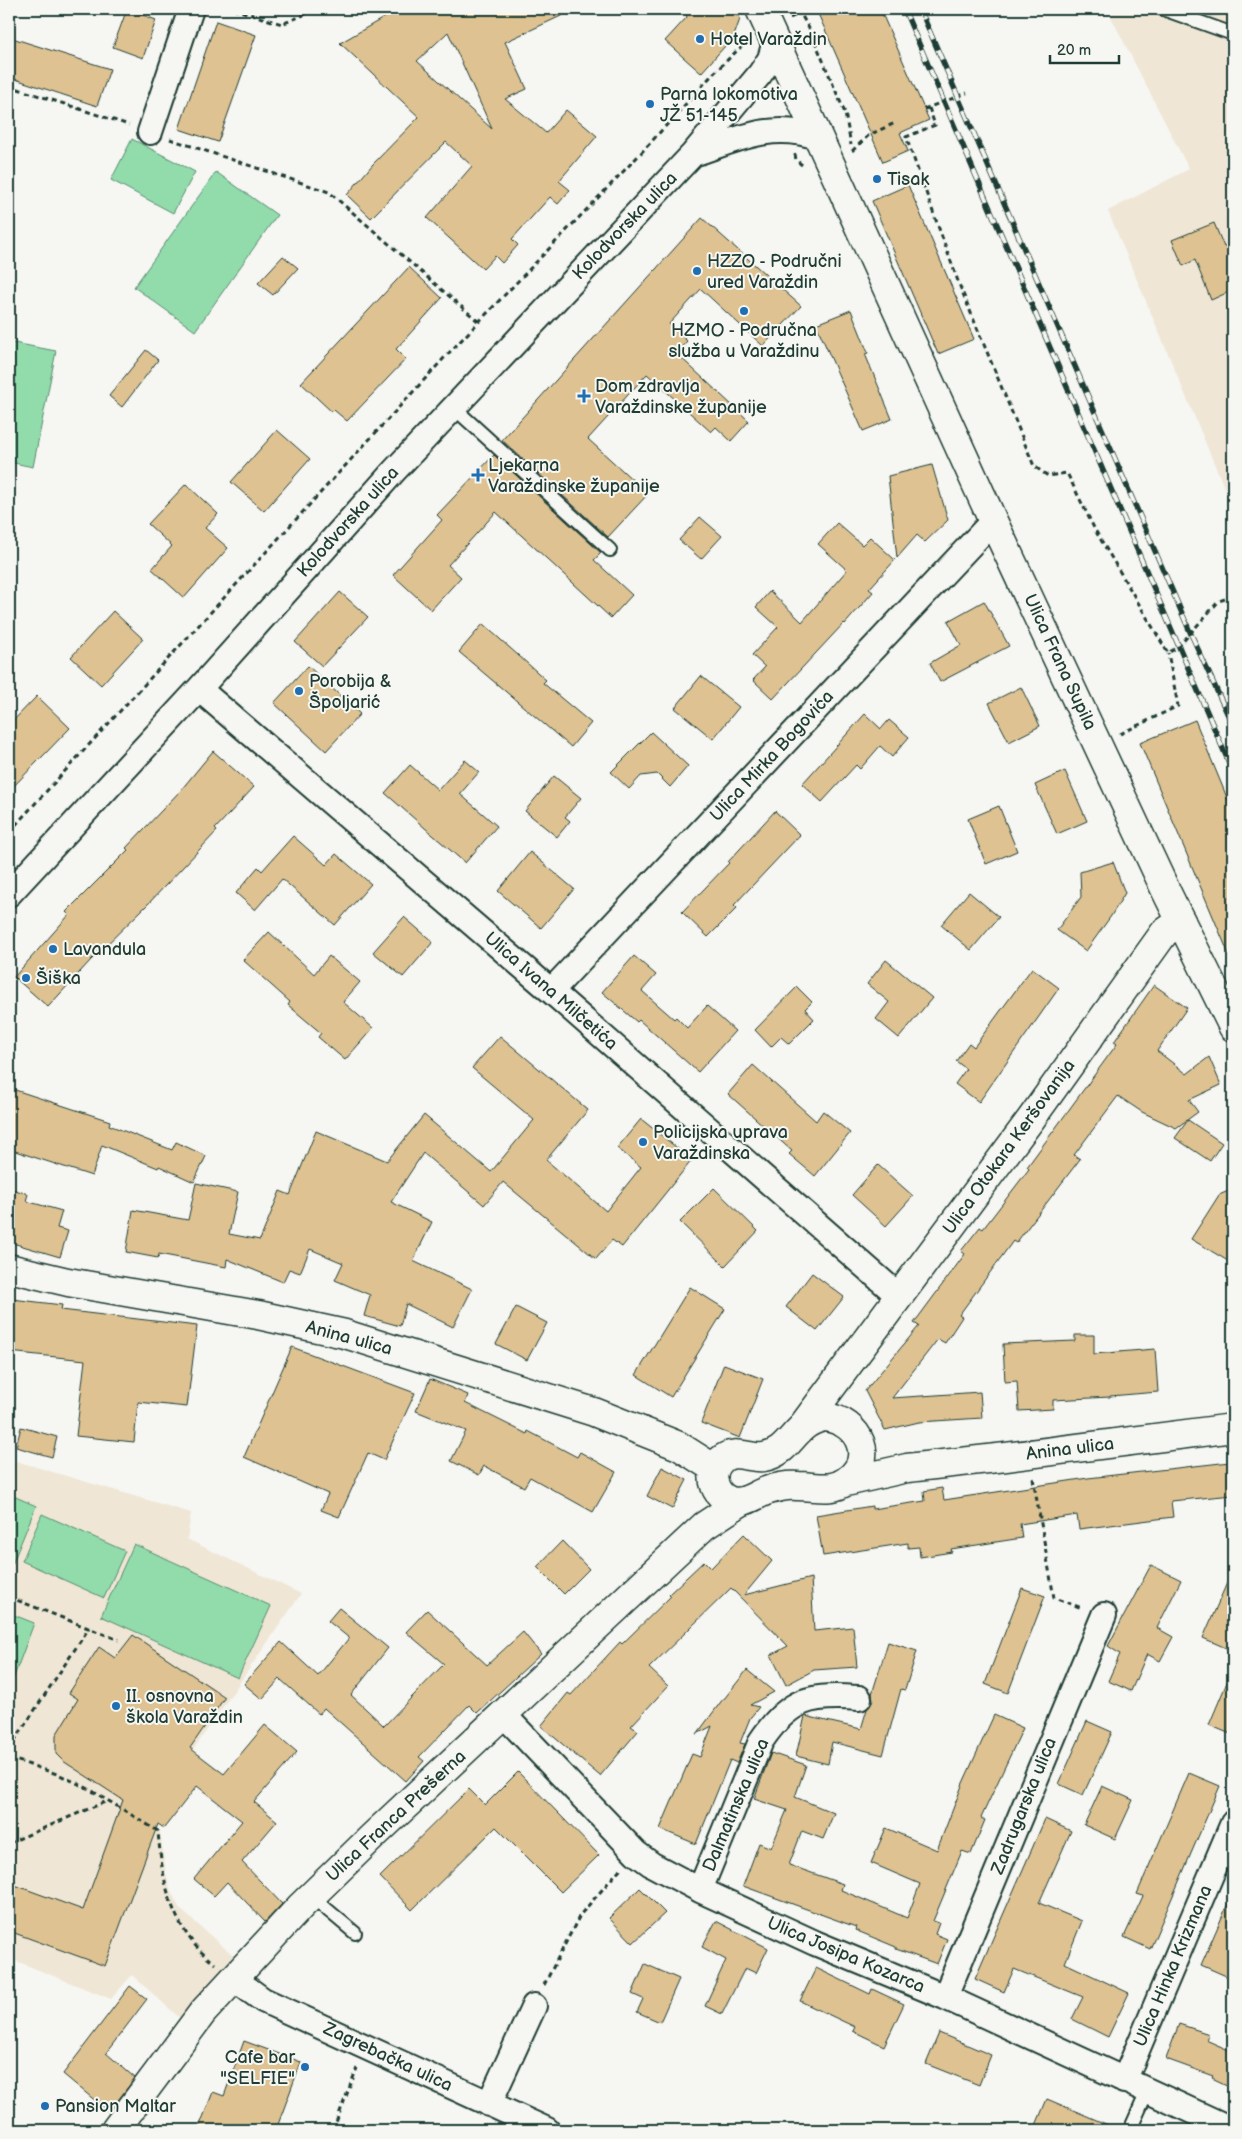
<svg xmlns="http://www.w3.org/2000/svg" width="1242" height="2139" viewBox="0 0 1242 2139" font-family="'Balsamiq Sans',sans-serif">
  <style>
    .built { fill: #efe6d5 }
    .green { fill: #92dbab; stroke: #588c70 }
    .building { fill: #dec292; stroke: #1f3d34; fill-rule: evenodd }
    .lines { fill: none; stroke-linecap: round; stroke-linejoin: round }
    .service-casing { stroke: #1f3d34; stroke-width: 16 }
    .minor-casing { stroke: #1f3d34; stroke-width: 28 }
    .tertiary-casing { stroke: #1f3d34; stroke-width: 31 }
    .secondary-casing { stroke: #1f3d34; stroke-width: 31 }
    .path { stroke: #1f3d34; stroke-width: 3; stroke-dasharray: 5 4; stroke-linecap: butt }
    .service { stroke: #f6f6f2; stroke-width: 12 }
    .minor { stroke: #f6f6f2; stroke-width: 24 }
    .tertiary { stroke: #f6f6f2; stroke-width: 28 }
    .secondary { stroke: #f6f6f2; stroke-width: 28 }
    .rail-casing { stroke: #1f3d34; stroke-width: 5.5 }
    .rail { stroke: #f6f6f2; stroke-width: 4; stroke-dasharray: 11; stroke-linecap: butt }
    .poi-dot { fill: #1f6fb2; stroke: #f6f6f2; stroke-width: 2 }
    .labels { text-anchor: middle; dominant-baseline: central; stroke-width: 4; stroke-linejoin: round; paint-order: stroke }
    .poi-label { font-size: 18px; fill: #1f3d34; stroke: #f6f6f2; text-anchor: start }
    .street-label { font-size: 18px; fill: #1f3d34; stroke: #f6f6f2 }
  </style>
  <rect width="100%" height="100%" fill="#f6f6f2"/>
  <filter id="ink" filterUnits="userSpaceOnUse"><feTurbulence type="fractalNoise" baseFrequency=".02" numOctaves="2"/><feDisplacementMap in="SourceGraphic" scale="10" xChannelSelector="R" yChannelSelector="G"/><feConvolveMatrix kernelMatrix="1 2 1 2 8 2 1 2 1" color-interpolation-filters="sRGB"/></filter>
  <g filter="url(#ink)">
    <path class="built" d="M 1107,9 L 1233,9 L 1233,508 L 1108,211 L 1189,169 Z
      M 9,1459 L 191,1513 L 187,1539 L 301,1594 L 146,1818 L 160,1832 L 166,1874 L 171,1892 L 180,1909 L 236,1958 L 181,2019 L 132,1975 L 111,1999 L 9,1958 Z"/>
    <path class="green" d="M 132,139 L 195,172 L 173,213 L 111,180 Z
      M 216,172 L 277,215 L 195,331 L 134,287 Z
      M 9,342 L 56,351 L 33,467 L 9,462 Z
      M 9,1494 L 36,1506 L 9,1572 Z
      M 42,1514 L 125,1551 L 104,1598 L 22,1561 Z
      M 134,1544 L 271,1606 L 238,1678 L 101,1616 Z
      M 9,1613 L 34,1623 L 9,1690 Z"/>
    <path class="building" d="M 127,9 L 156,20 L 143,58 L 113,47 Z
      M 399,9 L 576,9 L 505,42 L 527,89 L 505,99 L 546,133 L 566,110 L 597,136 L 559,181 L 570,190 L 558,204 L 550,197 L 512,239 L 518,245 L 502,263 L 495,256 L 483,269 L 427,218 L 472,166 L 446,142 L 371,218 L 347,195 L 373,164 L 419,117 L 340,43 ZM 448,32 L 492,129 L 417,61 Z
      M 684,9 L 736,9 L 740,19 L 734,36 L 701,73 L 665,41 L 687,17 Z
      M 816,9 L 880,9 L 929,120 L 900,133 L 908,151 L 883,162 Z
      M 216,21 L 256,35 L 218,142 L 179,129 Z
      M 9,37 L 110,69 L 97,106 L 9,77 Z
      M 908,185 L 974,339 L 938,354 L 872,201 Z
      M 702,218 L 801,306 L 763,346 L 701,289 L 669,324 L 687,341 L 676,353 L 749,421 L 731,441 L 716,427 L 711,432 L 647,374 L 588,439 L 648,494 L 608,537 L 502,440 Z
      M 1214,223 L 1224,247 L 1233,243 L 1233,290 L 1211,300 L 1195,260 L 1183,266 L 1172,240 Z
      M 283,256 L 298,268 L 273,295 L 258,283 Z
      M 409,267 L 442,298 L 396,349 L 406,359 L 347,421 L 334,410 L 332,412 L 301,383 Z
      M 851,310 L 868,353 L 865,354 L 892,419 L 863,431 L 816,324 Z
      M 146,350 L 158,360 L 122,407 L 109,396 Z
      M 277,430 L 310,459 L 264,511 L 231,482 Z
      M 494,455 L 601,553 L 594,560 L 632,595 L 611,618 L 496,512 L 448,565 L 461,577 L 431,610 L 393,575 L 442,520 L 437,515 Z
      M 932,465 L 948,520 L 925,542 L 917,535 L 897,558 L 888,476 Z
      M 186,484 L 218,514 L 205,528 L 228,548 L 184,598 L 152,569 L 172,546 L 148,524 Z
      M 700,517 L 722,536 L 701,559 L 679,540 Z
      M 837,523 L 862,545 L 870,537 L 895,560 L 869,589 L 873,592 L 845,624 L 844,623 L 773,699 L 753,680 L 765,667 L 752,655 L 778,627 L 756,607 L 770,591 L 802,622 L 847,570 L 818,544 Z
      M 340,592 L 368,617 L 322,666 L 295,642 Z
      M 984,601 L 1009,646 L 940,682 L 930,663 L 961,645 L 948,621 Z
      M 113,611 L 143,639 L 101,685 L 71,657 Z
      M 483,624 L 546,680 L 543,683 L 591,723 L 571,747 L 459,652 Z
      M 308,666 L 360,714 L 326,751 L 274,703 Z
      M 701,676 L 739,707 L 713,739 L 675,708 Z
      M 1021,687 L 1040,726 L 1009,742 L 989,703 Z
      M 37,696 L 70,728 L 9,791 L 9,725 Z
      M 865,714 L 881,729 L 889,720 L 909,737 L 892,757 L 880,746 L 860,769 L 856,765 L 822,802 L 802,784 Z
      M 1195,720 L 1233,812 L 1233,964 L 1140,743 Z
      M 651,732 L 688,766 L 670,787 L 657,774 L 641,776 L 629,789 L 611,772 Z
      M 213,751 L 254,787 L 215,829 L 217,831 L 148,904 L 90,961 L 48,1007 L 14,977 L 69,915 L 66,912 L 128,850 L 126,848 L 181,790 Z
      M 465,760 L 479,772 L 460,794 L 497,826 L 465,863 L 385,793 L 410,765 L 438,790 Z
      M 1065,771 L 1087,821 L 1057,834 L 1035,785 Z
      M 554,776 L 581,798 L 565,817 L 570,821 L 557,837 L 525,811 Z
      M 999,806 L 1017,851 L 986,864 L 968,819 Z
      M 775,811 L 800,835 L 734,905 L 737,908 L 708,937 L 682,912 L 729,863 L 728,862 Z
      M 293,836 L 326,865 L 336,854 L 371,884 L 335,925 L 282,879 L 255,910 L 236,893 L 258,867 L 262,871 Z
      M 530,852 L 574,889 L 541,928 L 498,891 Z
      M 1113,862 L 1125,893 L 1111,916 L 1086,951 L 1057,930 L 1081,897 L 1080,872 Z
      M 969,892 L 999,917 L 971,950 L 941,925 Z
      M 404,917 L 433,942 L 403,977 L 373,952 Z
      M 269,932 L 314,974 L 329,956 L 360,982 L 343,1002 L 373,1028 L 345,1060 L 318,1037 L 321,1033 L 288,1005 L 290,1002 L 243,960 Z
      M 634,956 L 656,975 L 642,991 L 674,1019 L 676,1017 L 687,1028 L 707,1006 L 735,1031 L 698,1072 L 639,1020 L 637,1022 L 602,992 Z
      M 886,960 L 932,998 L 899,1038 L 876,1019 L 889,1002 L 867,984 Z
      M 1032,968 L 1059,988 L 979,1102 L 955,1084 L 966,1069 L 956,1061 L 969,1043 L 974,1047 Z
      M 1154,985 L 1187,1008 L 1157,1051 L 1187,1074 L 1209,1057 L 1221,1085 L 1189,1100 L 1198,1112 L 1176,1128 L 1142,1112 L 1118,1096 L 1074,1155 L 1080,1159 L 1016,1243 L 1013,1241 L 959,1315 L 962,1317 L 945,1343 L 938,1339 L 892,1398 L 980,1392 L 982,1418 L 919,1422 L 885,1430 L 865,1391 L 919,1326 L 914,1323 L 965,1254 L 961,1251 L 980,1227 L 983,1229 L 1029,1169 L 1027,1167 L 1117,1044 L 1114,1042 Z
      M 797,987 L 812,1002 L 805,1009 L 814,1019 L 789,1044 L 781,1037 L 771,1047 L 755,1030 Z
      M 500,1036 L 588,1110 L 546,1160 L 606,1211 L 641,1167 L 617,1148 L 641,1119 L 692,1160 L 622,1247 L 612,1240 L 596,1259 L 503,1182 L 484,1205 L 423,1153 L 391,1202 L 432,1222 L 413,1261 L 472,1289 L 453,1327 L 406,1304 L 400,1326 L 364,1316 L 370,1295 L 335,1280 L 343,1263 L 310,1249 L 300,1273 L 289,1269 L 283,1282 L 227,1259 L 226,1267 L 159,1254 L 158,1258 L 126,1252 L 133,1210 L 188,1220 L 196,1183 L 238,1192 L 229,1234 L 260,1240 L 280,1191 L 290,1195 L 316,1131 L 387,1161 L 424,1115 L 491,1172 L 534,1120 L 472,1068 Z
      M 753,1065 L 816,1121 L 823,1111 L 850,1133 L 815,1176 L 789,1154 L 792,1151 L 728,1094 Z
      M 9,1088 L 110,1121 L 109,1125 L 172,1150 L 176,1142 L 206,1156 L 194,1182 L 159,1166 L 158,1168 L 102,1145 L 92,1176 L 9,1149 Z
      M 1188,1120 L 1222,1143 L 1210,1161 L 1175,1138 Z
      M 878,1165 L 913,1196 L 886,1226 L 852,1195 Z
      M 9,1188 L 28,1194 L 26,1201 L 62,1211 L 57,1228 L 68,1231 L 60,1257 L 9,1242 Z
      M 714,1188 L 758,1231 L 725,1266 L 680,1222 Z
      M 1233,1189 L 1233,1264 L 1191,1239 L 1219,1195 Z
      M 812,1273 L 844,1297 L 817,1331 L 786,1307 Z
      M 690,1287 L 725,1309 L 671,1397 L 636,1375 Z
      M 12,1299 L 62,1305 L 61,1310 L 197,1326 L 187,1407 L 138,1402 L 134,1442 L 76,1436 L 85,1360 L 9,1352 Z
      M 516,1307 L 547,1323 L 527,1360 L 496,1344 Z
      M 1075,1335 L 1094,1335 L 1094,1354 L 1155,1349 L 1158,1392 L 1110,1396 L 1110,1397 L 1053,1400 L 1053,1409 L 1019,1411 L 1017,1381 L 1005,1382 L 1003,1344 L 1075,1341 Z
      M 292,1347 L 415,1393 L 384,1460 L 368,1453 L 339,1517 L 321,1510 L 328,1494 L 244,1457 Z
      M 724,1364 L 763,1379 L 740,1438 L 701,1423 Z
      M 430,1379 L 468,1395 L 465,1403 L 527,1434 L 528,1431 L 577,1457 L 580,1452 L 616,1472 L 593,1512 L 530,1477 L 524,1487 L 484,1466 L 479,1475 L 451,1461 L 466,1431 L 416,1411 Z
      M 21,1427 L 57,1437 L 52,1457 L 16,1447 Z
      M 1230,1462 L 1233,1495 L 1171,1501 L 1173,1517 L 1079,1529 L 1077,1515 L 1020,1524 L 1022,1538 L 951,1549 L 952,1552 L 920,1557 L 919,1547 L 908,1548 L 908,1543 L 823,1556 L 816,1515 L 872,1506 L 872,1509 L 925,1501 L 924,1491 L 942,1488 L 944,1500 L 1088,1478 Z
      M 662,1467 L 687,1480 L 672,1509 L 647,1496 Z
      M 744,1534 L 772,1561 L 744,1595 L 811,1578 L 814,1631 L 853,1627 L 857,1667 L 814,1670 L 786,1685 L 771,1655 L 788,1646 L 731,1588 L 649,1668 L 668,1686 L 631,1726 L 638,1731 L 600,1776 L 541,1726 L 568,1693 L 571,1695 L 620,1642 L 622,1644 L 671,1596 L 669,1594 L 704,1561 L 711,1568 Z
      M 562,1541 L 589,1569 L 564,1594 L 537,1567 Z
      M 1151,1565 L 1181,1580 L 1157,1628 L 1173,1637 L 1160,1661 L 1147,1654 L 1131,1691 L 1108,1681 L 1120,1654 L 1108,1646 Z
      M 1233,1569 L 1233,1651 L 1203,1638 Z
      M 1022,1588 L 1045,1596 L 1008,1693 L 985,1684 Z
      M 339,1608 L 388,1648 L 351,1695 L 384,1726 L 444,1664 L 406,1632 L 427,1610 L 487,1665 L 523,1632 L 541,1654 L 477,1713 L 469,1705 L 419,1757 L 424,1761 L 406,1781 L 324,1708 L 319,1714 L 280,1679 L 262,1699 L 244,1684 L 281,1642 L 318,1676 L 349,1638 L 328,1621 Z
      M 133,1635 L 225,1697 L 190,1748 L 224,1774 L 265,1725 L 297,1752 L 254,1802 L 277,1821 L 242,1862 L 282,1904 L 265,1922 L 227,1882 L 214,1896 L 194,1879 L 242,1821 L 197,1786 L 164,1828 L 158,1824 L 105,1966 L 9,1931 L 9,1883 L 83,1910 L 123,1800 L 63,1761 L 56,1754 L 56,1735 L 78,1699 L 69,1693 L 99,1647 L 115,1658 Z
      M 888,1642 L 917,1651 L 905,1690 L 901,1689 L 883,1755 L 832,1742 L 828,1764 L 796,1756 L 805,1716 L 861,1729 L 867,1709 L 873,1699 L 872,1694 Z
      M 1233,1668 L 1233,1735 L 1209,1725 Z
      M 747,1670 L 774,1692 L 750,1705 L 759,1707 L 750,1718 L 740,1743 L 745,1744 L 737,1763 L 730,1760 L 696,1844 L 660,1829 L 692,1754 L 700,1757 L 712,1726 L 697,1734 L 723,1699 L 724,1699 Z
      M 994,1715 L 1023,1728 L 981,1818 L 985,1820 L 971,1854 L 962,1851 L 933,1921 L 939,1923 L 935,1934 L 947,1939 L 937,1964 L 896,1949 L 896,1947 L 855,1930 L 856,1927 L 743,1886 L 759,1843 L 771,1848 L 787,1810 L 754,1799 L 771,1753 L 806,1765 L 795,1797 L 834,1813 L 823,1839 L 802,1831 L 789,1865 L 843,1884 L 841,1890 L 907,1918 L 920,1884 L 871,1863 L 886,1828 L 937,1850 L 963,1783 Z
      M 1087,1721 L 1112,1732 L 1083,1795 L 1059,1784 Z
      M 518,1772 L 599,1855 L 561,1892 L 496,1827 L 412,1910 L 380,1877 L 469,1789 L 485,1805 Z
      M 1189,1773 L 1220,1786 L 1150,1949 L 1124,1937 L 1143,1896 L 1137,1894 Z
      M 1102,1786 L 1133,1800 L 1115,1839 L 1084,1825 Z
      M 1045,1819 L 1071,1831 L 1039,1903 L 1082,1921 L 1065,1963 L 1129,1993 L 1108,2037 L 1072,2019 L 1083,1997 L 1014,1969 L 1004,1992 L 975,1979 Z
      M 640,1888 L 665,1913 L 633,1943 L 609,1918 Z
      M 1233,1892 L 1233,1979 L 1201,1965 Z
      M 716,1921 L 768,1948 L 756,1973 L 745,1968 L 722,2014 L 705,2006 L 726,1960 L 702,1947 Z
      M 645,1964 L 679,1979 L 660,2022 L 637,2012 L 643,1999 L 632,1994 Z
      M 816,1968 L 870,1994 L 872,1989 L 904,2004 L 884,2046 L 853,2031 L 855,2027 L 800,2001 Z
      M 130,1986 L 147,1999 L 106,2053 L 135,2078 L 109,2112 L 63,2074 Z
      M 1179,2024 L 1209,2034 L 1206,2040 L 1233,2052 L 1233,2088 L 1212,2078 L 1213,2076 L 1166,2059 Z
      M 939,2033 L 991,2055 L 979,2085 L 926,2064 Z
      M 244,2041 L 301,2062 L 276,2130 L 198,2130 L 213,2092 L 224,2096 Z
      M 1047,2099 L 1120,2130 L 1034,2130 Z"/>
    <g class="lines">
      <defs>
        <path id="service" d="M 1163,9 L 1233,34
          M 453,407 L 610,550
          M 311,1896 L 355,1933
          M 1130,2130 L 1147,2092"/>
        <path id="minor" d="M 150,132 L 191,9
          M 693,154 C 736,140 771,121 817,137
          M 199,689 L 551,991 L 900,1297
          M 9,894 L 199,689 L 394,471 L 693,154 L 760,74 L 770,59 L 775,42
          M 551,991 L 993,521
          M 503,1714 L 636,1853 L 651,1864 L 700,1890 L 815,1943 L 945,1997 L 1233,2130
          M 700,1890 L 761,1741 C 789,1699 810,1694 859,1698
          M 233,1978 L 263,2000 L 547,2130
          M 945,1997 L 1104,1615
          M 1124,2081 L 1233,1823
          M 489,2104 L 534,2006"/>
        <path id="tertiary" d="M 804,1424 L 1031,1119 L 1164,933 L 1181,921
          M 115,2130 L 203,2012 L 301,1906 L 372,1837 L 704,1526 L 742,1501"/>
        <path id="secondary" d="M 760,9 L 993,521 L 1166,891 L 1233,1027
          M 9,1268 L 68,1282 L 258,1315 L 345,1334 L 594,1412 L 679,1446 L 715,1469
          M 825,1417 C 860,1421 877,1460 846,1481 C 832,1492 815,1486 798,1486 C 789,1485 778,1487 769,1490 C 758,1493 748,1502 737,1502 C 716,1501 705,1475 721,1460 C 734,1448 749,1459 764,1457 C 792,1452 793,1422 825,1417 Z
          M 846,1482 L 907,1468 L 1006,1457 L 1233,1428"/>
      </defs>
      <use href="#service" class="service-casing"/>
      <use href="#minor" class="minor-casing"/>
      <use href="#tertiary" class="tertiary-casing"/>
      <use href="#secondary" class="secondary-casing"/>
      <path class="path" d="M 233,9 L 282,24 L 318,9
        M 798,9 L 811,32 L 845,113 L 851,145
        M 790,18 L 801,13
        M 9,86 L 129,125
        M 929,108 L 935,125 L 906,137 L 959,284 L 1034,466 L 1048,476 L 1067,473 L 1095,530 L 1168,653 L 1178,647 L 1219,601 L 1225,599 L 1233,603
        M 924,109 L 967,93
        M 170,139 L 329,192 L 479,322
        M 852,151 L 869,135 L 895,123
        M 795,154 L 796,160 L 802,165
        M 1120,734 L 1178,706 L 1168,653
        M 9,832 L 446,356 L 641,153 L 713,74 L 747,41
        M 1033,1478 L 1054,1598 L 1082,1608
        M 9,1597 L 119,1640
        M 9,1749 L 89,1628
        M 9,1758 L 60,1775 L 89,1789 L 158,1831 C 162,1883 172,1931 215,1964
        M 9,1843 L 107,1801
        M 544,1985 L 580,1915 L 621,1868
        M 333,2130 L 357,2068"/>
      <use href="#service" class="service"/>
      <use href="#minor" class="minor"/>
      <use href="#tertiary" class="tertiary"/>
      <use href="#secondary" class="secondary"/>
      <defs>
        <path id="rail" d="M 904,9 L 1233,772
          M 920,9 L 1191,634 L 1233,726"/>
      </defs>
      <use href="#rail" class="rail-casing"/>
      <use href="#rail" class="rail"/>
    </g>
  </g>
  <g class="poi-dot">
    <circle cx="700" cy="39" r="5"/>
    <circle cx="650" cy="104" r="5"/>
    <circle cx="877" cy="179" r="5"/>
    <circle cx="697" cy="271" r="5"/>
    <circle cx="744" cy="311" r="5"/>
    <path d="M581.5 388.5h5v5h5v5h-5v5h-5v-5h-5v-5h5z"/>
    <path d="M475.5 467.5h5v5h5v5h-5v5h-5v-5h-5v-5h5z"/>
    <circle cx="299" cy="691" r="5"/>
    <circle cx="53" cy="949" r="5"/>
    <circle cx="26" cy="978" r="5"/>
    <circle cx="643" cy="1142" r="5"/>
    <circle cx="116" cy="1706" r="5"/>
    <circle cx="305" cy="2067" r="5"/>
    <circle cx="45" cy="2106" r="5"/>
  </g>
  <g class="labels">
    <g class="poi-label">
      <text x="710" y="39">Hotel Varaždin</text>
      <text x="660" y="94">Parna lokomotiva<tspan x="660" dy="21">JŽ 51-145</tspan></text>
      <text x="887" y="179">Tisak</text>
      <text x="707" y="261">HZZO - Područni<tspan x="707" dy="21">ured Varaždin</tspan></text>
      <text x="744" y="330" text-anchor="middle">HZMO - Područna<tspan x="744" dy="21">služba u Varaždinu</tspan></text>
      <text x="595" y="386">Dom zdravlja<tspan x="595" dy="21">Varaždinske županije</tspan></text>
      <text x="488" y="465">Ljekarna<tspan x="488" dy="21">Varaždinske županije</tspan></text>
      <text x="309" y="681">Porobija &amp;<tspan x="309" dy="21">Špoljarić</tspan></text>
      <text x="63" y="949">Lavandula</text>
      <text x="36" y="978">Šiška</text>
      <text x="653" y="1132">Policijska uprava<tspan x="653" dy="21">Varaždinska</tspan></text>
      <text x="126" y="1696">II. osnovna<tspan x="126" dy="21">škola Varaždin</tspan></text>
      <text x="295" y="2057" text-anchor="end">Cafe bar<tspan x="295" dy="21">"SELFIE"</tspan></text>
      <text x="55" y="2106">Pansion Maltar</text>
    </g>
    <g class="street-label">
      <text transform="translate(625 226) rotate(-46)">Kolodvorska ulica</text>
      <text transform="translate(348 522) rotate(-48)">Kolodvorska ulica</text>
      <text transform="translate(1060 662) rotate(65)">Ulica Frana Supila</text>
      <text transform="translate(772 756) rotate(-47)">Ulica Mirka Bogovića</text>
      <text transform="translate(551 991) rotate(41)">Ulica Ivana Milčetića</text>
      <text transform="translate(1009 1147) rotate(-54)">Ulica Otokara Keršovanija</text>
      <text transform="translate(349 1338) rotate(15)">Anina ulica</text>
      <text transform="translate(1070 1449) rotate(-7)">Anina ulica</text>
      <text transform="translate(736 1805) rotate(-67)">Dalmatinska ulica</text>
      <text transform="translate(1024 1806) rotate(-68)">Zadrugarska ulica</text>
      <text transform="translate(396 1816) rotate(-43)">Ulica Franca Prešerna</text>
      <text transform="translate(846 1955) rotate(23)">Ulica Josipa Kozarca</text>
      <text transform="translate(1173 1966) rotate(-67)">Ulica Hinka Krizmana</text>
      <text transform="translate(388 2057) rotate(25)">Zagrebačka ulica</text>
    </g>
  </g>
  <rect width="1242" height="2139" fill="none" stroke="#f6f6f2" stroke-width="30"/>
  <rect x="15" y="15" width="1212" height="2109" fill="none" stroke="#1f3d34" stroke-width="2" filter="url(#ink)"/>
  <path d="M1050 55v8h69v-8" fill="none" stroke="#1f3d34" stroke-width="2.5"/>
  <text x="1057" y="55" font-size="15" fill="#1f3d34" stroke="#f6f6f2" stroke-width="4" paint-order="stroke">20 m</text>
</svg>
